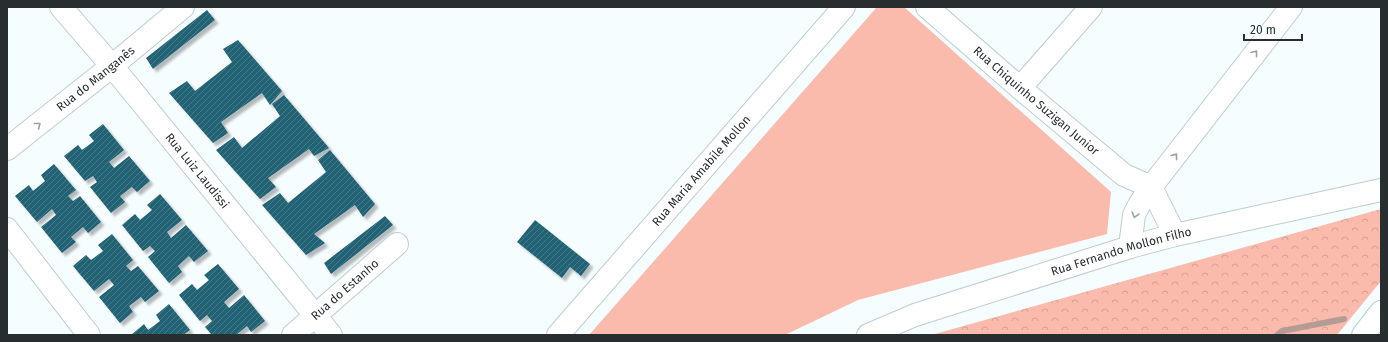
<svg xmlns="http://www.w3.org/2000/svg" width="1388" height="342" viewBox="0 0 1388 342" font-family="'Fira Sans',sans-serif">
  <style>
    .forest { fill: url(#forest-crowns) }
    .park { fill: #fabaac }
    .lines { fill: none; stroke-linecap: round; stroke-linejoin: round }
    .stream { stroke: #b59b96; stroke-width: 6 }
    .building { fill: url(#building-hatch); filter: url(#shadow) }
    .minor-casing { stroke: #bdccd2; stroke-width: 24 }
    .major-casing { stroke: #bdccd2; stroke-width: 24 }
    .minor { stroke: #fff; stroke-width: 22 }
    .major { stroke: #fff; stroke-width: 22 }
    .oneway { stroke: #9ea1a2 }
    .labels { text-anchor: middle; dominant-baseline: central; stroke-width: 4; stroke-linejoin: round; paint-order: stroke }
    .street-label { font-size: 12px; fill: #282e30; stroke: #f6fdff }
  </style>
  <defs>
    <pattern id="forest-crowns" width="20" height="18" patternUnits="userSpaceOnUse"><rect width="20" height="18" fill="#fabaac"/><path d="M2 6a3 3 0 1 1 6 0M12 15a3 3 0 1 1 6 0" fill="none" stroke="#d6a094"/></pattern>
    <pattern id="building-hatch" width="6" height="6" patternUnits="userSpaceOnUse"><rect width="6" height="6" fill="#236275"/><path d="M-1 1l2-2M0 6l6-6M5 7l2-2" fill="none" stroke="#4a7a88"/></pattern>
    <filter id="shadow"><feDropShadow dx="3.5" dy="3.5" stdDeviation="1" flood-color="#0004"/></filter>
  </defs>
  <rect width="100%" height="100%" fill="#f6fdff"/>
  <path class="forest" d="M 1381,209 L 1381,281 L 1337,335 L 931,335 Z"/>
  <path class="park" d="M 877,7 L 904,7 L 1111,192 L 1107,234 L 858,300 L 785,335 L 589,335 Z"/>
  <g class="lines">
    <path class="stream" d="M 1277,335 L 1282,331 L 1344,319"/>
  </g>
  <path class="building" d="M 207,10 L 215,20 L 153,69 L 146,58 Z
    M 238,40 L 282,91 L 270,105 L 262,93 L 221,122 L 228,133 L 213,143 L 169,93 L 187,81 L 195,91 L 232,62 L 223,49 Z
    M 284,95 L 329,148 L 314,156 L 309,149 L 268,178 L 276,187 L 260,199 L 216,150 L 234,137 L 242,148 L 280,116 L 272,104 Z
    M 103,124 L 124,150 L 109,162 L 114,168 L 129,156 L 150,181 L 137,192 L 132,187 L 120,196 L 125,202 L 111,213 L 90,187 L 97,182 L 93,176 L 85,181 L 64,156 L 78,145 L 82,150 L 94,141 L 89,135 Z
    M 330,150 L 375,204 L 363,217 L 355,205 L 314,234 L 325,243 L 306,255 L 262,205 L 280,193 L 288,203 L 326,172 L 318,160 Z
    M 54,164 L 76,190 L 68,196 L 73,201 L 80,196 L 101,222 L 88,233 L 83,227 L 71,237 L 76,242 L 62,253 L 41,227 L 56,215 L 52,209 L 37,222 L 15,196 L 29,185 L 33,191 L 45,181 L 41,175 Z
    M 160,194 L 182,220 L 167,232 L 171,238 L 186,225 L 208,251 L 194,262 L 189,256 L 178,266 L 182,272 L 169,283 L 148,257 L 155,251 L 150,246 L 143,251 L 122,225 L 135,214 L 140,220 L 152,210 L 147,205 Z
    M 385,216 L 393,225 L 331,274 L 324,263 Z
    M 535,220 L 590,264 L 581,276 L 570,267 L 562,278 L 517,242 Z
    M 112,234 L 133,260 L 126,266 L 131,271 L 138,266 L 159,291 L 145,302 L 141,297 L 129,306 L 133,312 L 120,323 L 99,297 L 114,285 L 109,279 L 94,291 L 73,266 L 86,255 L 91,260 L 103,251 L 98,245 Z
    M 218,264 L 239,289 L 224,302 L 229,308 L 244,295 L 265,321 L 251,332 L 247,326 L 236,335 L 212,335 L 205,327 L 212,321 L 207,315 L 200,321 L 179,295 L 192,284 L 197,290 L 209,280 L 204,275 Z
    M 169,304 L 190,330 L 183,335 L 131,335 L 144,324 L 148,330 L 160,321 L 156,315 Z"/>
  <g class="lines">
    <defs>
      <g id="minor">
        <path id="s1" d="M 61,7 L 112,66 L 331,335"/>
        <path id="s2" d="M 927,7 L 1020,88 L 1124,175 L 1151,187"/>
        <path d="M 1020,88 L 1091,7"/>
        <path id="s3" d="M 7,149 L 112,66 L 183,7"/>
        <path d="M 1151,187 L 1175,235"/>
        <path d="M 7,229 L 89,335"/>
        <path d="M 1130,247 L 1134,215 L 1139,205 L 1151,187 L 1291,7"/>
        <path id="s4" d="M 293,335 L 397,244"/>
        <path id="s5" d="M 558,335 L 844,7"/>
        <path id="s6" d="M 868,335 L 915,315 L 1130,247 L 1175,235 L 1381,190"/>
        <path d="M 1363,335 L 1381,312"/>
      </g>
      <path id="major" d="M 1376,318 L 1381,317"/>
    </defs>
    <use href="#minor" class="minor-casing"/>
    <use href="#major" class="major-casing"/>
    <use href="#minor" class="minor"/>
    <use href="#major" class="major"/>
  </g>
  <defs><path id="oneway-chevron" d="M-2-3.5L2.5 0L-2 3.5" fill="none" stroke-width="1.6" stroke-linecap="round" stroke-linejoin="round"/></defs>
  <g class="oneway">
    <use href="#oneway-chevron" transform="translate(1255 53) rotate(-52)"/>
    <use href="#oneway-chevron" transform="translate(38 125) rotate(-38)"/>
    <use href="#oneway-chevron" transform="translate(1175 156) rotate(-52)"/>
    <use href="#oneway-chevron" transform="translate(1135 215) rotate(106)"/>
  </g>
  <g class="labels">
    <g class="street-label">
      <text stroke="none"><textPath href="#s3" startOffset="113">Rua do Manganês</textPath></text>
      <text stroke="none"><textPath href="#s2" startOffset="144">Rua Chiquinho Suzigan Junior</textPath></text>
      <text stroke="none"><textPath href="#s1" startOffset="213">Rua Luiz Laudissi</textPath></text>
      <text stroke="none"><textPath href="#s5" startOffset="218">Rua Maria Amabíle Mollon</textPath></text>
      <text stroke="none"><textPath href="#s6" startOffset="267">Rua Fernando Mollon Filho</textPath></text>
      <text stroke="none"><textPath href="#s4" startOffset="69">Rua do Estanho</textPath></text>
    </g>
  </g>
  <rect width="1388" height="342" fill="none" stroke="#282e30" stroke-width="16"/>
  <path d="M1244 34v6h58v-6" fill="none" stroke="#282e30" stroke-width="2"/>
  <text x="1250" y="34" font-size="12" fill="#282e30" stroke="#f6fdff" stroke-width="3" paint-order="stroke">20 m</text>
</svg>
